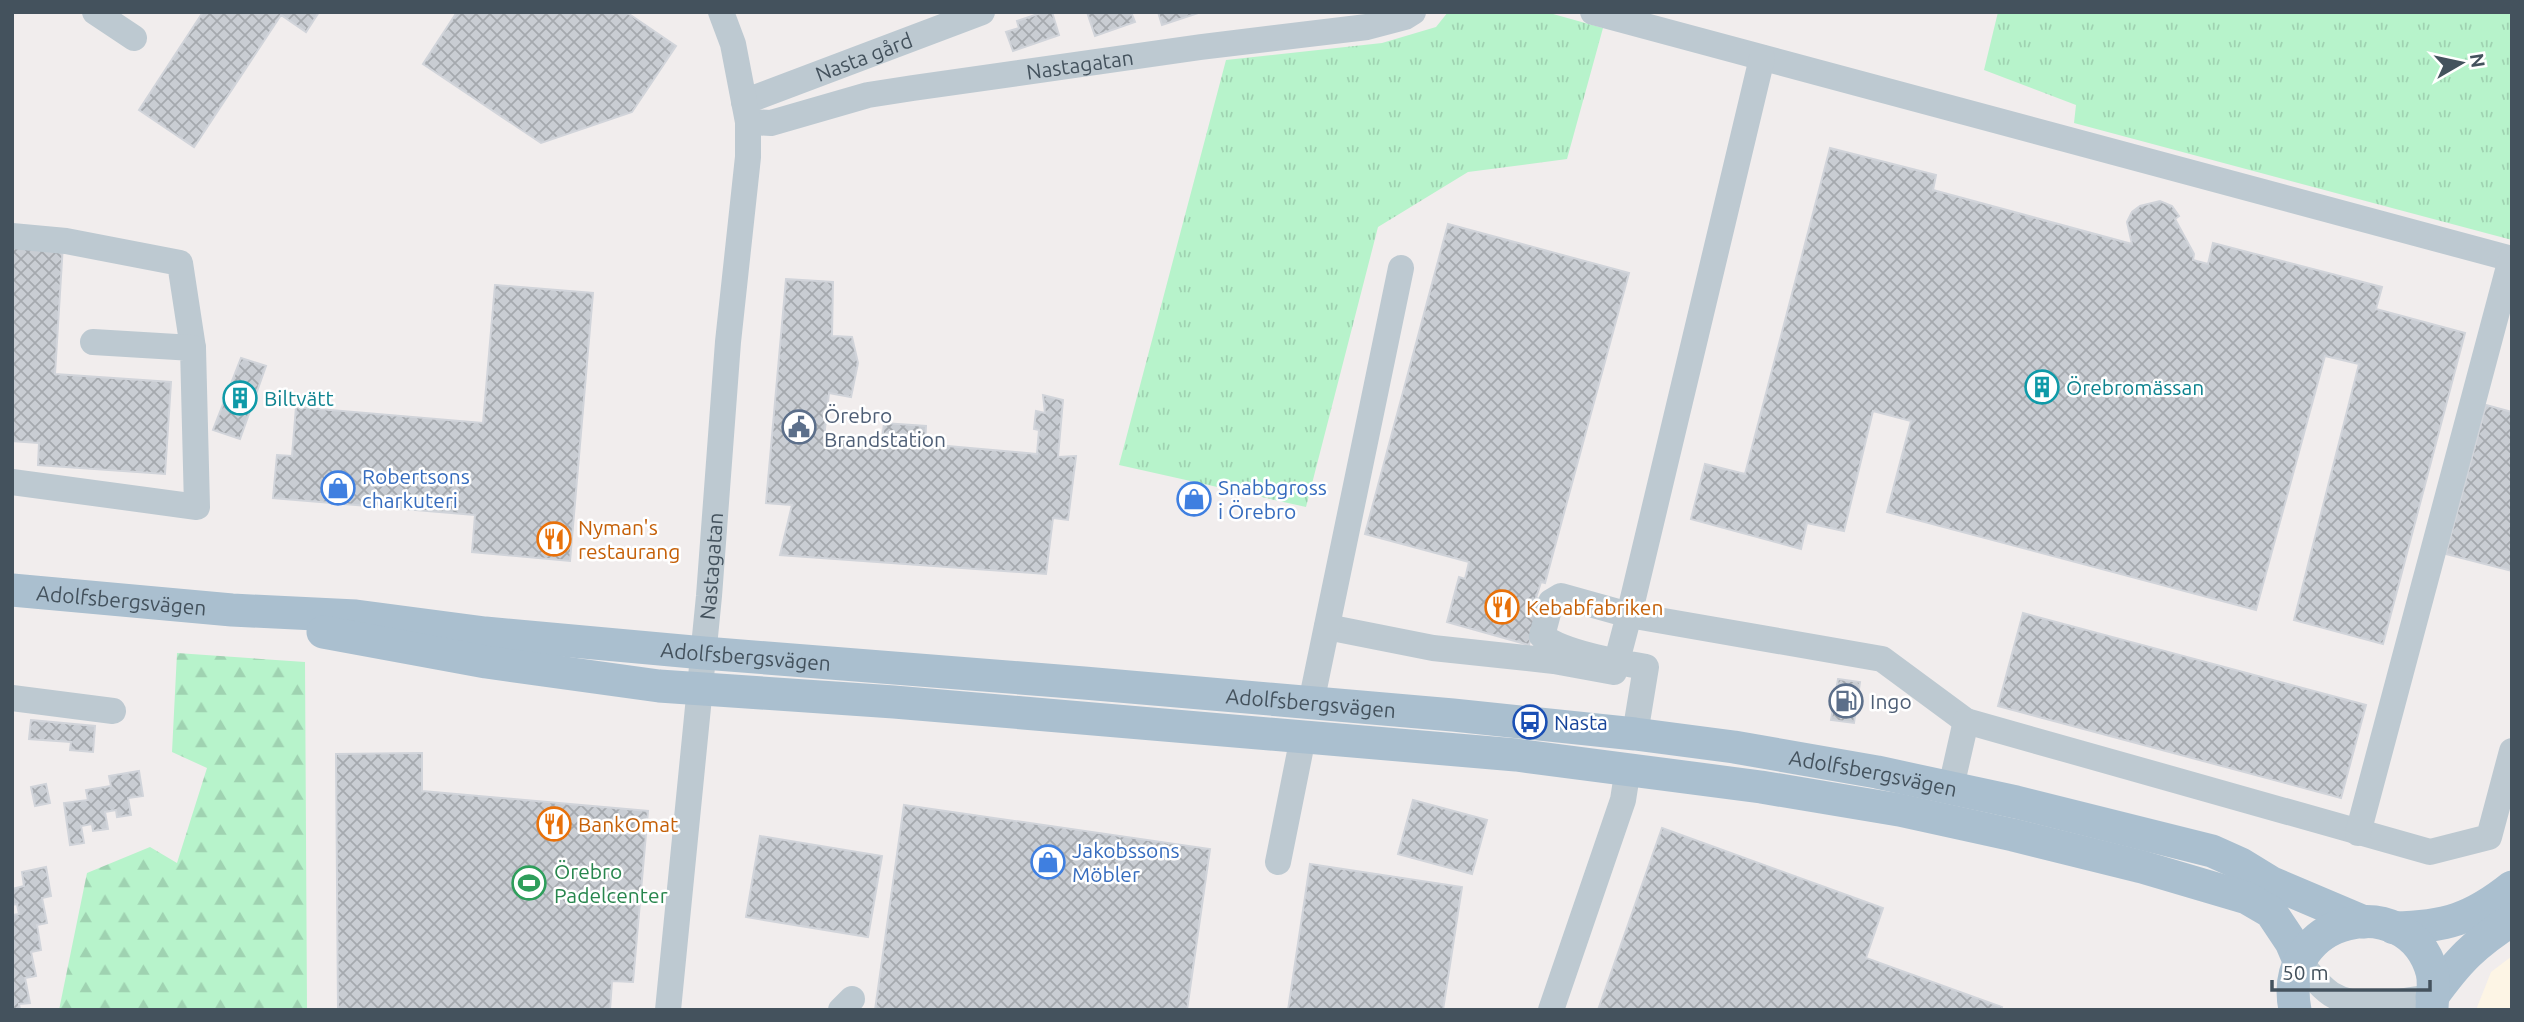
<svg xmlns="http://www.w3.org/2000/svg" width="2524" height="1022" viewBox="0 0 2524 1022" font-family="Ubuntu,sans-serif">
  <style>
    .commercial { fill: #fdf5e5 }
    .grass { fill: url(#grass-tufts) }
    .forest { fill: url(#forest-firs) }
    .building { fill: url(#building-cross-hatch); stroke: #d1d4da; stroke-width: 2 }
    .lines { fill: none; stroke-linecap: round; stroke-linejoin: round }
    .minor { stroke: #bdc9d1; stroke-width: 26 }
    .major { stroke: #aabfcf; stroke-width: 33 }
    .labels { text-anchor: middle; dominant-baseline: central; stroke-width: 5; stroke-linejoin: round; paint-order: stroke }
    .street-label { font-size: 21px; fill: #44525d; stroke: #fff }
    .culture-label { font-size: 21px; fill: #0d838f; stroke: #fff; text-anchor: start }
    .service-label { font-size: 21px; fill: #4e5e75; stroke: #fff; text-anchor: start }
    .shop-label { font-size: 21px; fill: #366cbe; stroke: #fff; text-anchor: start }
    .food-label { font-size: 21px; fill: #c56008; stroke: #fff; text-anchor: start }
    .transit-label { font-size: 21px; fill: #164399; stroke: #fff; text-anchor: start }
    .leisure-label { font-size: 21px; fill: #27864d; stroke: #fff; text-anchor: start }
  </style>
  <defs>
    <pattern id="grass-tufts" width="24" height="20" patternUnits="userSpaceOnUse" patternTransform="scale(1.75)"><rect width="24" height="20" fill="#b7f3cb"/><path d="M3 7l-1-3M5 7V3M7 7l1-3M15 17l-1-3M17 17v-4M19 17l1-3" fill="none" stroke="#9fd2b1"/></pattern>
    <pattern id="forest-firs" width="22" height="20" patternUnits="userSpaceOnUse" patternTransform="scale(1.75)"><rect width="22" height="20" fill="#b7f3cb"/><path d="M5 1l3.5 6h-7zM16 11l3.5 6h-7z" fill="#9fd2b1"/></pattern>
    <pattern id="building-cross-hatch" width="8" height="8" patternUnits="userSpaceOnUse" patternTransform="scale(1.75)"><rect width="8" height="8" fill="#c9cdd3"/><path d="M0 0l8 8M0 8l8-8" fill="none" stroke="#a5a9ae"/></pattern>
  </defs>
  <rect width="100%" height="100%" fill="#f1eded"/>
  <path class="commercial" d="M 2512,956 L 2512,1010 L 2476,1010 L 2491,972 Z"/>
  <path class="grass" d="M 1448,12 L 1546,12 L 1603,28 L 1567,159 L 1468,172 L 1378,227 L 1306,507 L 1119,465 L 1226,60 L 1382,43 L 1436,27 Z
    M 1998,12 L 2512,12 L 2512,240 L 2074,123 L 2076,105 L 1984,70 Z"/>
  <path class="forest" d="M 177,653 L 305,662 L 307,1010 L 59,1010 L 87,873 L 150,847 L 177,863 L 207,768 L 172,752 Z"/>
  <path class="building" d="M 203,12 L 319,12 L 306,32 L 281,15 L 194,147 L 139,110 Z
    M 457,12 L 626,12 L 676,46 L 632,112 L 541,143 L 423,64 Z
    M 1044,12 L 1052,12 L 1059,35 L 1013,51 L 1006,32 L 1019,28 L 1017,21 Z
    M 1087,12 L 1131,12 L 1135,22 L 1095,36 Z
    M 1158,12 L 1201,12 L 1162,25 Z
    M 1830,148 L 1936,175 L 1933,190 L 2132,244 L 2127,222 L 2132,212 L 2140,206 L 2160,201 L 2172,206 L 2179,216 L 2175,219 L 2194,254 L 2193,260 L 2208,264 L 2213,243 L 2382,287 L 2376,309 L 2465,333 L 2383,644 L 2294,620 L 2359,364 L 2325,356 L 2256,610 L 1887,512 L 1911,421 L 1873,411 L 1844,531 L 1807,523 L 1801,549 L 1691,519 L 1705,464 L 1745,474 Z
    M 1448,224 L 1629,273 L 1545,583 L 1541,582 L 1536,598 L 1541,599 L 1529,645 L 1447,622 L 1459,577 L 1465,579 L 1469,562 L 1365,534 Z
    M 12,241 L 63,244 L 55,374 L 171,382 L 165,474 L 38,465 L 39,443 L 12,441 Z
    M 786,279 L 833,282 L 832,336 L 852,337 L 858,363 L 851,397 L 829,393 L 824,438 L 882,441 L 884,423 L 926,426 L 925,444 L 1037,454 L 1039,430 L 1034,429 L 1036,411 L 1045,413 L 1043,395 L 1063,400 L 1058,457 L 1076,456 L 1068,520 L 1053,518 L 1046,574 L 780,555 L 792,505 L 766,503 Z
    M 495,285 L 593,293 L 570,561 L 472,552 L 475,515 L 273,498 L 277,455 L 292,456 L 296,407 L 483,423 Z
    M 241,358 L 266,366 L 240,439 L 213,430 Z
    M 2486,405 L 2512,412 L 2512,571 L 2446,554 Z
    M 2023,613 L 2366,705 L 2341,798 L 1998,706 Z
    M 1838,679 L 1860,682 L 1854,723 L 1831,720 Z
    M 31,720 L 95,726 L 93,752 L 70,750 L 71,742 L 29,739 Z
    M 422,753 L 422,791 L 648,811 L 633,982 L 612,981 L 610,1010 L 338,1010 L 336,754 Z
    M 139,771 L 143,796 L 128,798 L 131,815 L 117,817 L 116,810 L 105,812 L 108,829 L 93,831 L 92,824 L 81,826 L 84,843 L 70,845 L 64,803 L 88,800 L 86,790 L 111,786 L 109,776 Z
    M 46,784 L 50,803 L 35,806 L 31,787 Z
    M 1413,800 L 1487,820 L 1472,874 L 1398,854 Z
    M 904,805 L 1210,849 L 1187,1010 L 875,1010 Z
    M 1662,828 L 1883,908 L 1866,958 L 2002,1007 L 2001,1010 L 1598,1010 Z
    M 760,836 L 882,856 L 868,937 L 746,917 Z
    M 1310,864 L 1462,887 L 1443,1010 L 1288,1010 Z
    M 46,867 L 51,896 L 42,898 L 47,923 L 37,925 L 41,950 L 31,952 L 36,976 L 25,978 L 30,1003 L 19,1004 L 20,1010 L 12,1010 L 12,915 L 19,914 L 17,904 L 12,905 L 12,889 L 24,886 L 22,872 Z"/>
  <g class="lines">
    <g class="minor">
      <path d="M 95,12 L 134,38"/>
      <path d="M 1593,12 L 2512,259"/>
      <path d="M 1762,58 L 1629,615 L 1882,659 L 1966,721"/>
      <path id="s1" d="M 744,102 L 982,12"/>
      <path id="s2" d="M 748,122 L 771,123 L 868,95 L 913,88 L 1201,47 L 1367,27 L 1405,17 L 1413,12"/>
      <path d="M 12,236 L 66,241 L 180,263 L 193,348"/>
      <path d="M 12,482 L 197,507 L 193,348 L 93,342"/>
      <path d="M 1327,627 L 1433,648 L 1554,661 L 1614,672 L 1629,615 L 1561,596 L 1551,602 L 1542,636 C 1564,653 1617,662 1646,667 L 1635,734"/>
      <path d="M 12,698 L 113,711"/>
      <path d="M 1311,703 L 1401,268"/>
      <path d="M 1951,787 L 1966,721 L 2430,852 L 2489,837 L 2512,751"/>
      <path d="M 2358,833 L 2511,259"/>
      <path d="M 1278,862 L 1303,737"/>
      <path d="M 2300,963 C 2309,972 2319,986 2331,994 C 2360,1012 2401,1001 2432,997"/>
      <path id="s3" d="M 668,1010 L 709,596 L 728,342 L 748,157 L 748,122 L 733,44 L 721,12"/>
      <path d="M 841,1010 L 852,999"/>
      <path d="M 1551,1010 L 1623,800 L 1628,768"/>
    </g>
    <g class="major">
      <path id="s4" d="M 12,590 L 232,610 L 356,616 L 485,633 L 704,653 L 1084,683 L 1453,715 L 1635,734 L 1734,747 L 1877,772 L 2016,802 L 2212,851 L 2241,864 L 2272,883 L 2364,922"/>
      <path d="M 323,632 L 486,662 L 659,686 L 894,702 L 1516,755 L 1761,787 L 1899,810 L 2013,835 L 2142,867 L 2247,898 L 2271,912 L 2291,942 L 2300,963"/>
      <path d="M 2394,928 C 2445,927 2472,919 2512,887"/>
      <path d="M 2432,997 C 2458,961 2474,944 2512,920"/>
      <path d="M 2295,1010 C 2276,916 2408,887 2432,972 C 2435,984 2432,998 2432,1010"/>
    </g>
  </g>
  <defs>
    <symbol id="building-ring" viewBox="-11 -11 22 22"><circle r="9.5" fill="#fff" stroke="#0f9aa8" stroke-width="1.5"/><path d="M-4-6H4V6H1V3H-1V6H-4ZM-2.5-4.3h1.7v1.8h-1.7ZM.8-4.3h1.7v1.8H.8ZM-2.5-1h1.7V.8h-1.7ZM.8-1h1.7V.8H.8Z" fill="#0f9aa8"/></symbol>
    <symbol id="civic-ring" viewBox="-11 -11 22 22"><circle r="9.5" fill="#fff" stroke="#5c6f8a" stroke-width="1.5"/><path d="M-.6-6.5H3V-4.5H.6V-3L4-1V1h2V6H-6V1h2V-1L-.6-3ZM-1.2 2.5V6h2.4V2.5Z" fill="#5c6f8a"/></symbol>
    <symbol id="shop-ring" viewBox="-11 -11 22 22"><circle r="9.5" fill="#fff" stroke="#3f7fe0" stroke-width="1.5"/><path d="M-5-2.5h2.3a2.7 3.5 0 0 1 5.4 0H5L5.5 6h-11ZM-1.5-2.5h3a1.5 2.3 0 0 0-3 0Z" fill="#3f7fe0"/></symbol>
    <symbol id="restaurant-ring" viewBox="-11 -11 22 22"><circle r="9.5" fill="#fff" stroke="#e8710a" stroke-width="1.5"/><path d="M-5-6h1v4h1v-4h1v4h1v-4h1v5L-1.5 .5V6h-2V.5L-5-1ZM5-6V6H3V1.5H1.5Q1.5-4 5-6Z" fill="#e8710a"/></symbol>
    <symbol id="fuel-ring" viewBox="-11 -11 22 22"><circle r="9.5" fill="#fff" stroke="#5c6f8a" stroke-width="1.5"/><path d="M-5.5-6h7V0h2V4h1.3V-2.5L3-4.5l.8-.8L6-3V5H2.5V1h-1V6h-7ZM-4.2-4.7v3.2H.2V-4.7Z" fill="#5c6f8a"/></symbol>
    <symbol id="bus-ring" viewBox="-11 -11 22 22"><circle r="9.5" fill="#fff" stroke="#1a4fb4" stroke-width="1.5"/><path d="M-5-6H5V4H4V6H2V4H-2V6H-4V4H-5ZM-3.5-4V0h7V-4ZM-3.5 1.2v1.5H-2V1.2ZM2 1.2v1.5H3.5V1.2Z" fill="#1a4fb4"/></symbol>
    <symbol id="stadium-ring" viewBox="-11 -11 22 22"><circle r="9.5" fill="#fff" stroke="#2e9e5b" stroke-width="1.5"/><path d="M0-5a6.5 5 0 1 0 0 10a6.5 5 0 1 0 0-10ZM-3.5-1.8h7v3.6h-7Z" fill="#2e9e5b"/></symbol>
  </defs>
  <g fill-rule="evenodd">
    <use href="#building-ring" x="2023" y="368" width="38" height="38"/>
    <use href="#building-ring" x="221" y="379" width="38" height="38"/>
    <use href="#civic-ring" x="780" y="408" width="38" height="38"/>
    <use href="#shop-ring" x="319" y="469" width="38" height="38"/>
    <use href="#shop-ring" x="1175" y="480" width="38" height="38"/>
    <use href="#restaurant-ring" x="535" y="520" width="38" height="38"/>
    <use href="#restaurant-ring" x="1483" y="588" width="38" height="38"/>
    <use href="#fuel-ring" x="1827" y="682" width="38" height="38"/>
    <use href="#bus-ring" x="1511" y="703" width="38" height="38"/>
    <use href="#restaurant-ring" x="535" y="805" width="38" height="38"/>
    <use href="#shop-ring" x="1029" y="843" width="38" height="38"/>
    <use href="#stadium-ring" x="510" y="864" width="38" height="38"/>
  </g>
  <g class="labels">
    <g class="street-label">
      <text stroke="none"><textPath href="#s1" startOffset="128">Nasta gård</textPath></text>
      <text stroke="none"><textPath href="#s2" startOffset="338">Nastagatan</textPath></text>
      <text stroke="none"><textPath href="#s3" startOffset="446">Nastagatan</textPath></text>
      <text stroke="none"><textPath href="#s4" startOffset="110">Adolfsbergsvägen</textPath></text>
      <text stroke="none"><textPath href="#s4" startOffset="737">Adolfsbergsvägen</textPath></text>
      <text stroke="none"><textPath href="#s4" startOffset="1304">Adolfsbergsvägen</textPath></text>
      <text stroke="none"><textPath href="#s4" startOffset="1871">Adolfsbergsvägen</textPath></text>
    </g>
    <g class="culture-label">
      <text x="2066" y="387">Örebromässan</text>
      <text x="264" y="398">Biltvätt</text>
    </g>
    <g class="service-label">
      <text x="824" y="415">Örebro<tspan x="824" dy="24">Brandstation</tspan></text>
      <text x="1870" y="701">Ingo</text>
    </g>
    <g class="shop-label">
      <text x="362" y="476">Robertsons<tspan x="362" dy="24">charkuteri</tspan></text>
      <text x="1218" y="487">Snabbgross<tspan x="1218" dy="24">i Örebro</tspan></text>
      <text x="1072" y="850">Jakobssons<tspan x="1072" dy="24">Möbler</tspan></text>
    </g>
    <g class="food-label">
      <text x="578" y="527">Nyman's<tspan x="578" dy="24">restaurang</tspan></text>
      <text x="1526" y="607">Kebabfabriken</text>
      <text x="578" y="824">BankOmat</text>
    </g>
    <g class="transit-label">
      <text x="1554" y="722">Nasta</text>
    </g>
    <g class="leisure-label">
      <text x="554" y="871">Örebro<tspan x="554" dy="24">Padelcenter</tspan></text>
    </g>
  </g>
  <rect width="2524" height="1022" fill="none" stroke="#44525d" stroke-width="28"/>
  <g transform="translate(2461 63) rotate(81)" stroke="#ffffff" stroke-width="5" paint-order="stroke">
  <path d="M0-5L12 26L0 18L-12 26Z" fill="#44525d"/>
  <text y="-10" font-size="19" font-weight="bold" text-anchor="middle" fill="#44525d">N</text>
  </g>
  <path d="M2272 980v10h158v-10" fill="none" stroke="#44525d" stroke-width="3.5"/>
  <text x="2282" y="980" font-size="21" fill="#44525d" stroke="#ffffff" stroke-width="5" paint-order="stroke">50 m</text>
</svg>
